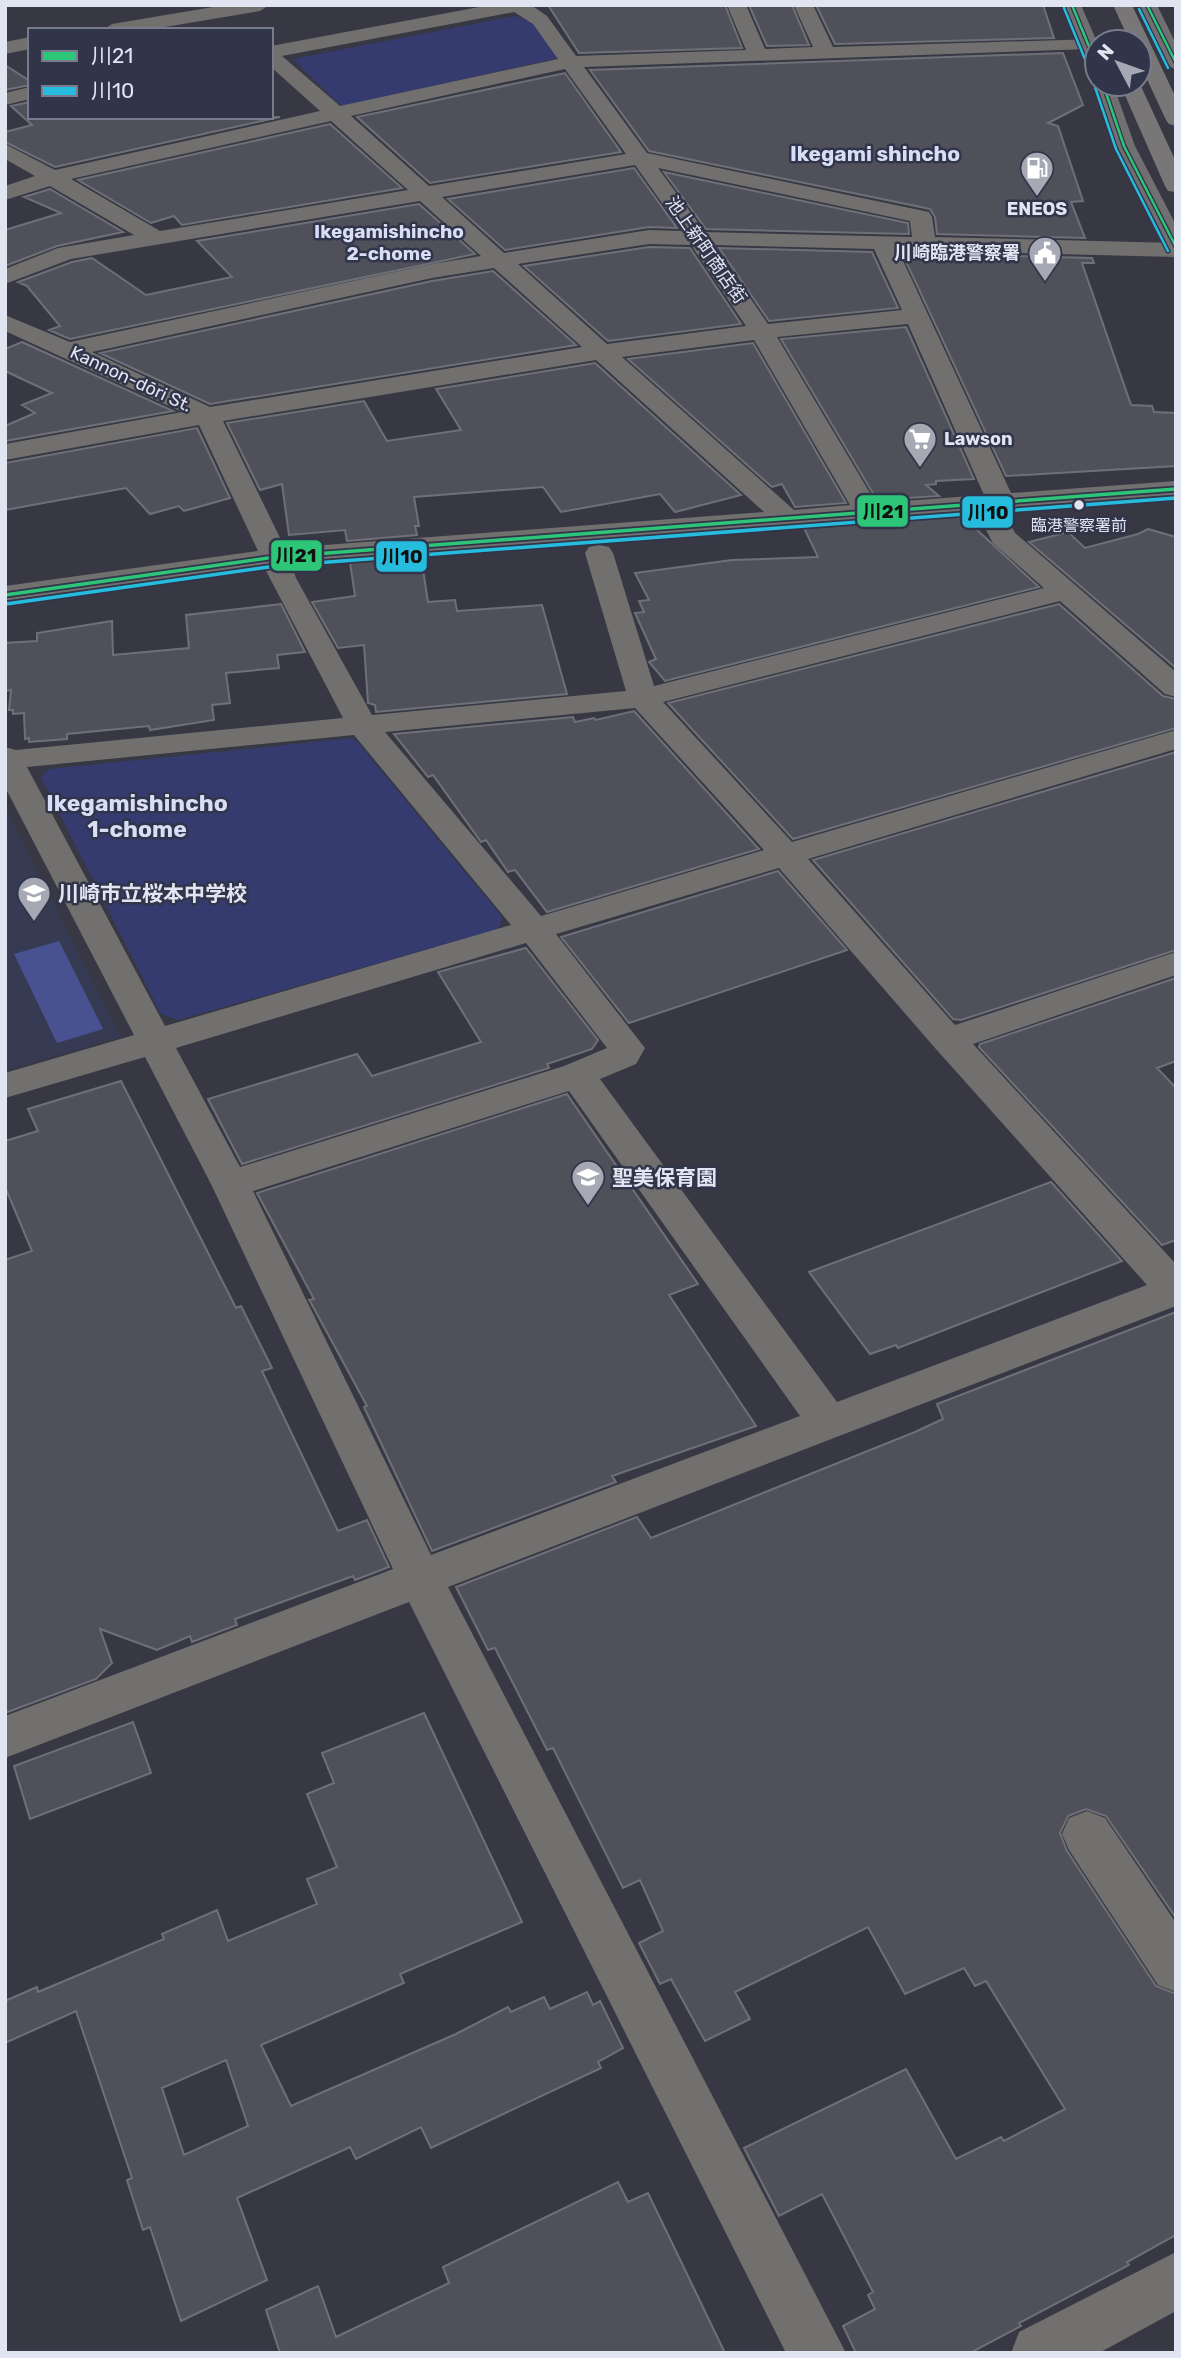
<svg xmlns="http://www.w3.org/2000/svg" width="1181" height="2358" viewBox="0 0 1181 2358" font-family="Rubik,'Noto Sans JP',sans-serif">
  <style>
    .built { fill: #363b53 }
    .green { fill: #353b6f }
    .water { fill: #495291 }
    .building { fill: #4f505a; stroke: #6e7079; stroke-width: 2; fill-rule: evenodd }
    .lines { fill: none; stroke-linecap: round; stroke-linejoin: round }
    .minor { fill: #726f6f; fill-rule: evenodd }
    .major { fill: #726f72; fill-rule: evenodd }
    .highway { fill: #797678; fill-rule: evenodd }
    .bus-1-far1-casing { stroke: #313549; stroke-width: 5 }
    .bus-1-casing { stroke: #313549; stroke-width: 7 }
    .bus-2-far1-casing { stroke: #313549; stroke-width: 5 }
    .bus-2-casing { stroke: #313549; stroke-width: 7 }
    .bus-1-far1 { stroke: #2dc577; stroke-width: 2.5 }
    .bus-1 { stroke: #2dc577; stroke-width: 3.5 }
    .bus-2-far1 { stroke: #26bcdd; stroke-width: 2.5 }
    .bus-2 { stroke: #26bcdd; stroke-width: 3.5 }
    .bus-dot { fill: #e1e4f1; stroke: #313549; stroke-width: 2.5 }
    .labels { text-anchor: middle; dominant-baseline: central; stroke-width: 5; stroke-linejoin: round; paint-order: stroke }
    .far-bus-label { font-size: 16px; fill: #e1e4f1; stroke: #313549 }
    .far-poi-label { font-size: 18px; font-weight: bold; fill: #e1e4f1; stroke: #313549 }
    .far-street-label { font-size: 18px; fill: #e1e4f1; stroke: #313549 }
    .far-neighbourhood-label { font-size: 19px; font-weight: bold; fill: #d8def7; stroke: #313549 }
    .far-quarter-label { font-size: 21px; font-weight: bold; fill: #d8def7; stroke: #313549 }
    .poi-label { font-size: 21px; font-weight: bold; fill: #e1e4f1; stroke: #313549; text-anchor: start }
    .neighbourhood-label { font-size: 23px; font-weight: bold; fill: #d8def7; stroke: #313549 }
    .line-badge { stroke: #313549; stroke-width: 2.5 }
    .pale-badge-label { font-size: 19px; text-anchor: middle; font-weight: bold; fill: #111 }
  </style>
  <rect width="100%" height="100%" fill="#373843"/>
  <path class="built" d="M 5,808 L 121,1037 L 5,1070 Z"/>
  <path class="green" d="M 515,16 L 532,22 L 558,58 L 344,106 L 338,103 L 293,59 Z
    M 354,738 L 502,917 L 498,929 L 178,1020 L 161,1014 L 41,777 L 49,769 Z"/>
  <path class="water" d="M 59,941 L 103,1029 L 57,1043 L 14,954 Z"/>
  <path class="building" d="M 548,5 L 725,5 L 742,48 L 579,53 Z
    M 749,5 L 792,5 L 809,45 L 767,46 Z
    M 816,5 L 1043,5 L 1054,38 L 835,44 Z
    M 1063,53 L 1083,105 L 1048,123 L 1058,126 L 1083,201 L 1071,202 L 1085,238 L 937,234 L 935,217 L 930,209 L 649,151 L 590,70 Z
    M 5,65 L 30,81 L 30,85 L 5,90 Z
    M 565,73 L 621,152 L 430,183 L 357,117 Z
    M 30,102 L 30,117 L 280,117 L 55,167 L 5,142 L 5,132 L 32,125 L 11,106 Z
    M 330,124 L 402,188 L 182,225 L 174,216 L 151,223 L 78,180 Z
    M 634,168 L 677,228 L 649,227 L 505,250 L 448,199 Z
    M 664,172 L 908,223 L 909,234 L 706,229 Z
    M 50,189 L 123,232 L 57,246 L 5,266 L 5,230 L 61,213 L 24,197 Z
    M 419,204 L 475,254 L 70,339 L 49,330 L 60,326 L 27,286 L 18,282 L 72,262 L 92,258 L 146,295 L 232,277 L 197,241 Z
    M 649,247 L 690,248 L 741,324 L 608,341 L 524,266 Z
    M 719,248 L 872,252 L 898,308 L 769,321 Z
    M 902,253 L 1092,258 L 1094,263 L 1082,263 L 1131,405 L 1152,406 L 1154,412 L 1176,413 L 1176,466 L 1006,476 Z
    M 493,271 L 576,345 L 210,404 L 100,353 L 432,281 Z
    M 906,327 L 974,479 L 936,481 L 936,484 L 926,485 L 939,496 L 877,500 L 781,339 Z
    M 22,342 L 173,411 L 5,441 L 5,426 L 35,413 L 22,405 L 52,393 L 5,371 L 5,349 Z
    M 753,343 L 846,503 L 795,507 L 782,484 L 772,487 L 628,359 Z
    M 595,363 L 741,495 L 675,512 L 660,494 L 561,512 L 543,487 L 414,497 L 419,526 L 415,526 L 417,535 L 347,541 L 345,530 L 289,535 L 282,484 L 260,490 L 227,423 L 364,401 L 387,441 L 461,430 L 436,389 Z
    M 197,428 L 230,498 L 184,511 L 179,506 L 150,514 L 126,488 L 5,510 L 5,463 Z
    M 962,516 L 1039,587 L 665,681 L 649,662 L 656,659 L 635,613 L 644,612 L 639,601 L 649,600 L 635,573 L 732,560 L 818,557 L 804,528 Z
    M 1148,529 L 1176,537 L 1176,668 L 1029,542 L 1068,532 L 1085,548 L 1138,534 Z
    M 421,557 L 428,602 L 455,600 L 457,611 L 542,605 L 567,694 L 376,712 L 375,705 L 368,703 L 364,645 L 338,648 L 312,602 L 355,596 L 350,562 Z
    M 281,604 L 305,652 L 277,655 L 279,668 L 226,673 L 230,703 L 212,705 L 214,720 L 150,730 L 149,726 L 67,734 L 67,739 L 29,742 L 29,738 L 25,739 L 24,713 L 13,714 L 13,710 L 9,710 L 11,690 L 5,691 L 5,643 L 37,641 L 37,633 L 112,621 L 113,655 L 189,648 L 186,615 Z
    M 1059,604 L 1163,696 L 1176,699 L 1176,728 L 793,839 L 668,703 Z
    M 634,711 L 759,849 L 547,912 L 515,870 L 508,872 L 486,840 L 481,842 L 433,775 L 428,777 L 394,734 L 573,717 L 575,722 L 594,718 L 596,720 Z
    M 1176,752 L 1176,950 L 961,1020 L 953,1019 L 813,860 Z
    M 778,871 L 847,950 L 629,1023 L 561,937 Z
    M 526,948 L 598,1040 L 592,1049 L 547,1064 L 549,1068 L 242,1164 L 208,1099 L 357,1054 L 372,1076 L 481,1042 L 438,972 Z
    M 1176,978 L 1176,1061 L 1157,1068 L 1176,1088 L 1176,1240 L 1162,1245 L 979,1047 L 980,1044 Z
    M 121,1081 L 236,1308 L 241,1306 L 272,1368 L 262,1371 L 338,1531 L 367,1520 L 389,1567 L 355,1580 L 353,1576 L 235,1619 L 237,1625 L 192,1642 L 190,1636 L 157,1650 L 100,1629 L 112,1663 L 96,1679 L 5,1713 L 5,1260 L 32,1251 L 5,1187 L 5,1141 L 38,1131 L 28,1109 Z
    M 567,1094 L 698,1284 L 669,1295 L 756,1426 L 612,1476 L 616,1482 L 432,1551 L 364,1407 L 367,1406 L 311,1303 L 309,1300 L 314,1299 L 257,1193 Z
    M 1051,1182 L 1122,1261 L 898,1348 L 896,1345 L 870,1354 L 809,1272 Z
    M 1176,1312 L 1176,1918 L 1106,1816 L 1086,1809 L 1068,1816 L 1060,1833 L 1067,1851 L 1156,1986 L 1176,1994 L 1176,2235 L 1127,2262 L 1129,2265 L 1019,2323 L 1021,2326 L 970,2353 L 856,2353 L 843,2326 L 875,2309 L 868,2295 L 873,2292 L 822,2194 L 779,2216 L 744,2148 L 906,2069 L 956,2159 L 1001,2137 L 1004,2141 L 1065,2109 L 986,1981 L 975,1986 L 964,1968 L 905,1994 L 868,1927 L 735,1992 L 750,2019 L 705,2041 L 671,1979 L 660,1984 L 639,1943 L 663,1931 L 640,1880 L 623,1888 L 553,1748 L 547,1750 L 495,1648 L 488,1650 L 456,1587 L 637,1517 L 651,1538 L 915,1432 L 943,1419 L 937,1404 Z
    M 424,1713 L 522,1922 L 400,1974 L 404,1983 L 261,2045 L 291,2106 L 456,2034 L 508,2007 L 511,2012 L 544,1997 L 550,2009 L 587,1992 L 593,2005 L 600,2001 L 623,2048 L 598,2062 L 601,2068 L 431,2148 L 421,2127 L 356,2159 L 350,2147 L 237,2198 L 267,2280 L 181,2321 L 150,2227 L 143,2230 L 127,2180 L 132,2178 L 76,2011 L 5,2043 L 5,2001 L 37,1987 L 38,1992 L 164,1939 L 162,1934 L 217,1910 L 228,1941 L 317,1904 L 307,1879 L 337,1867 L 307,1794 L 334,1783 L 322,1753 ZM 226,2060 L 248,2126 L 184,2155 L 162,2088 Z
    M 133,1722 L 151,1773 L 30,1819 L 14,1766 Z
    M 618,2182 L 628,2202 L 648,2193 L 725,2353 L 280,2353 L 266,2310 L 318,2286 L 336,2337 L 449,2283 L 443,2267 Z"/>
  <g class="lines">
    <path class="minor" d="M 225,5 L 269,5 L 260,11 L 147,30 L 103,30 L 112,24 Z
      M 490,5 L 531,5 L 547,16 L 576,56 L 746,50 L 727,5 L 746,5 L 765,49 L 813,47 L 794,5 L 813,5 L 833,47 L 1096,39 L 1098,42 L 1096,47 L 1089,49 L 584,67 L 647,153 L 929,212 L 932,217 L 935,237 L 1176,243 L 1176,257 L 898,250 L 1011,493 L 1176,481 L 1176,497 L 1012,509 L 1009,521 L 1015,533 L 1176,672 L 1176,697 L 1165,694 L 1060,601 L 663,702 L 792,842 L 1176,730 L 1176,749 L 808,859 L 955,1025 L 1176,952 L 1176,975 L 973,1044 L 1176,1264 L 1176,1306 L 448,1587 L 846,2353 L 786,2353 L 409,1602 L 5,1758 L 5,1716 L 393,1569 L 211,1184 L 145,1057 L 5,1098 L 5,1073 L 134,1035 L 5,787 L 5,747 L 16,750 L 343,718 L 264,567 L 5,604 L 5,586 L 258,551 L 199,425 L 5,460 L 5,444 L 182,412 L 5,331 L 5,315 L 70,342 L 432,264 L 481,256 L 420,201 L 71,259 L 5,284 L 5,269 L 58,248 L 134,235 L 50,186 L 5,200 L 5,186 L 35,176 L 5,159 L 5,144 L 55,170 L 320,111 L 271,67 L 271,46 ZM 514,12 L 533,24 L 558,59 L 340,106 L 282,56 ZM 565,69 L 626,154 L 429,186 L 351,116 ZM 331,121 L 408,190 L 160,231 L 71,179 ZM 635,165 L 682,231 L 649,230 L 504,253 L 442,197 ZM 658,168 L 910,221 L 912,237 L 705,232 ZM 649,244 L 691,245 L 746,326 L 607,344 L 518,264 ZM 714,245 L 874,249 L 902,310 L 768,324 ZM 494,268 L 582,347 L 210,407 L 92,352 L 432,278 ZM 908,324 L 984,495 L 876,503 L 777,337 ZM 754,340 L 850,505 L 794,510 L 622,357 ZM 596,360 L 764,512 L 285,548 L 223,421 ZM 984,512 L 981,521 L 993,543 L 1044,588 L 654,686 L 613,553 L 609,547 L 599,545 L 589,547 L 585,553 L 626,691 L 372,715 L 296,578 L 291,564 ZM 635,708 L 764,850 L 541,916 L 385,732 ZM 354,735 L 511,925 L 165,1026 L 27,767 ZM 779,868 L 935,1048 L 1147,1285 L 837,1402 L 600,1079 L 636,1064 L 645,1048 L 556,934 ZM 526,943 L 607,1048 L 564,1066 L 240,1167 L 176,1048 ZM 569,1091 L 800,1416 L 431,1555 L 253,1191 Z
      M 30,37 L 30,49 L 5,54 L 5,42 Z
      M 30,87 L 30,99 L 5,105 L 5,93 Z
      M 1087,1811 L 1105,1818 L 1176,1923 L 1176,1992 L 1158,1985 L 1069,1850 L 1062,1834 L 1069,1818 Z
      M 1176,2252 L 1176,2311 L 1099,2353 L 1011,2353 L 1019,2332 Z"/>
    <path class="major" d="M 1063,5 L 1081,5 L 1097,42 L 1097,72 L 1090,70 L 1087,66 Z
      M 1138,5 L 1157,5 L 1176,44 L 1176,70 L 1166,64 Z
      M 1097,79 L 1097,84 L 1113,84 L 1135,146 L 1176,225 L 1176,254 L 1168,252 L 1165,247 L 1113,146 L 1093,84 Z"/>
    <path class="highway" d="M 1113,5 L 1132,5 L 1176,98 L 1176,126 L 1169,124 L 1166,120 L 1139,62 L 1139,42 L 1130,42 Z
      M 1139,82 L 1176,162 L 1176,192 L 1168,191 L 1165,186 L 1120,84 Z"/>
    <defs>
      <path id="bus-1-far1" d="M 1072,5 L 1097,66
        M 1147,5 L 1176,63
        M 1103,84 L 1124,146 L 1176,247"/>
      <path id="bus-1" d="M 5,595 L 275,557 L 1176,489"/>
      <path id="bus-2-far1" d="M 1064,8 L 1089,69
        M 1139,9 L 1168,68
        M 1095,87 L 1116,149 L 1168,251"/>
      <path id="bus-2" d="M 6,604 L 276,566 L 1176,498"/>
    </defs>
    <use href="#bus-1-far1" class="bus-1-far1-casing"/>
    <use href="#bus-1" class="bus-1-casing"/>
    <use href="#bus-2-far1" class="bus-2-far1-casing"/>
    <use href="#bus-2" class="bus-2-casing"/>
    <use href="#bus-1-far1" class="bus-1-far1"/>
    <use href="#bus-1" class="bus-1"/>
    <use href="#bus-2-far1" class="bus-2-far1"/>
    <use href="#bus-2" class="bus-2"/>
  </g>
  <defs>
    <symbol id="fuel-pin" viewBox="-11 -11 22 30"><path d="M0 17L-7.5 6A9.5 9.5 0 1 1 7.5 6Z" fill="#a6a8b4" stroke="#313549"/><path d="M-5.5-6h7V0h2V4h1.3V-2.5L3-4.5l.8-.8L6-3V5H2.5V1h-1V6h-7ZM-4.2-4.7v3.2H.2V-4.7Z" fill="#fff"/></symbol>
    <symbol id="civic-pin" viewBox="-11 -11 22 30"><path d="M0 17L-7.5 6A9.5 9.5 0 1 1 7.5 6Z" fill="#a6a8b4" stroke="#313549"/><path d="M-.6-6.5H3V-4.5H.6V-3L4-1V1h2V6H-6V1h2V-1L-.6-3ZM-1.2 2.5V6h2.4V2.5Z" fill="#fff"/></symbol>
    <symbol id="supermarket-pin" viewBox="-11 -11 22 30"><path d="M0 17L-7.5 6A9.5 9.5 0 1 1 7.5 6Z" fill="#a6a8b4" stroke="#313549"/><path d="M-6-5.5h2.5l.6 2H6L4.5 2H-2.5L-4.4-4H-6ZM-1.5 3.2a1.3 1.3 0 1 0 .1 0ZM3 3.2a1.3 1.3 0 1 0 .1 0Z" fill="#fff"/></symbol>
    <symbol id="school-pin" viewBox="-11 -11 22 30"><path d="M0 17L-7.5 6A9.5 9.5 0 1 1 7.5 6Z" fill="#a6a8b4" stroke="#313549"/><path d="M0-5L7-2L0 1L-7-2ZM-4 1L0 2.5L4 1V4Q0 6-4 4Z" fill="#fff"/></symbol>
  </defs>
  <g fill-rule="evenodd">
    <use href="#fuel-pin" x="1018" y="149" width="38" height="52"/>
    <use href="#civic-pin" x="1026" y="234" width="38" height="52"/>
    <use href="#supermarket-pin" x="901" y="420" width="38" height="52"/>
    <use href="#school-pin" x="15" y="874" width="38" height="52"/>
    <use href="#school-pin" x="569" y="1158" width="38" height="52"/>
  </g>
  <circle class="bus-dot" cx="1079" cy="505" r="6"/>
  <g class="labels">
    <g class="far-bus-label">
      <text x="1079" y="525">臨港警察署前</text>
    </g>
    <g class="far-poi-label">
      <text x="1037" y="209">ENEOS</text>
      <text x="1020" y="253" text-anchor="end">川崎臨港警察署</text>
      <text x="944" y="439" text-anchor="start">Lawson</text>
    </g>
    <g class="far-street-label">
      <text transform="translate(706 250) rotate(55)">池上新町商店街</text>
      <text transform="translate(131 379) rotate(25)">Kannon-dōri St.</text>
    </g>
    <g class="far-neighbourhood-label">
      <text x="389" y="231">Ikegamishincho<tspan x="389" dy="22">2-chome</tspan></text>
    </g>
    <g class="far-quarter-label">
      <text x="875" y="153">Ikegami shincho</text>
    </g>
    <g class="poi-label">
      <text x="58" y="893">川崎市立桜本中学校</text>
      <text x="612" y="1177">聖美保育園</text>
    </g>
    <g class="neighbourhood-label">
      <text x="137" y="803">Ikegamishincho<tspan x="137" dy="26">1-chome</tspan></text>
    </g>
  </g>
  <g class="line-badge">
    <rect x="856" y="494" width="53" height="34" rx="7" fill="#2dc577"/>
    <rect x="961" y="495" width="53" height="34" rx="7" fill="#26bcdd"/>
    <rect x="270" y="539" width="53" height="33" rx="7" fill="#2dc577"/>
    <rect x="375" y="540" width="53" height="33" rx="7" fill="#26bcdd"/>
  </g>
  <g class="pale-badge-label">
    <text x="883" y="518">川21</text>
    <text x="988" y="519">川10</text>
    <text x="296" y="562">川21</text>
    <text x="402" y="563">川10</text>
  </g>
  <rect width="1181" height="2358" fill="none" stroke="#e1e4f1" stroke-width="14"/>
  <rect x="28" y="28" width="245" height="91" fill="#313549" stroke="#777b8c" stroke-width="2"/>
  <rect x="42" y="51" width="35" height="10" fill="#2dc577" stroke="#777b8c" stroke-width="2"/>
  <text x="91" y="63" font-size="21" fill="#e1e4f1">川21</text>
  <rect x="42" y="86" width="35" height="10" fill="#26bcdd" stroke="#777b8c" stroke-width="2"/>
  <text x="91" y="98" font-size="21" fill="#e1e4f1">川10</text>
  <g transform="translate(1118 63) rotate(311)"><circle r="33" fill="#313549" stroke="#777b8c" stroke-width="2"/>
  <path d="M0-5L12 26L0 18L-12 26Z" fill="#a6a8b4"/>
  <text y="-10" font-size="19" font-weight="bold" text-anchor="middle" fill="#e1e4f1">N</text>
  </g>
</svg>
